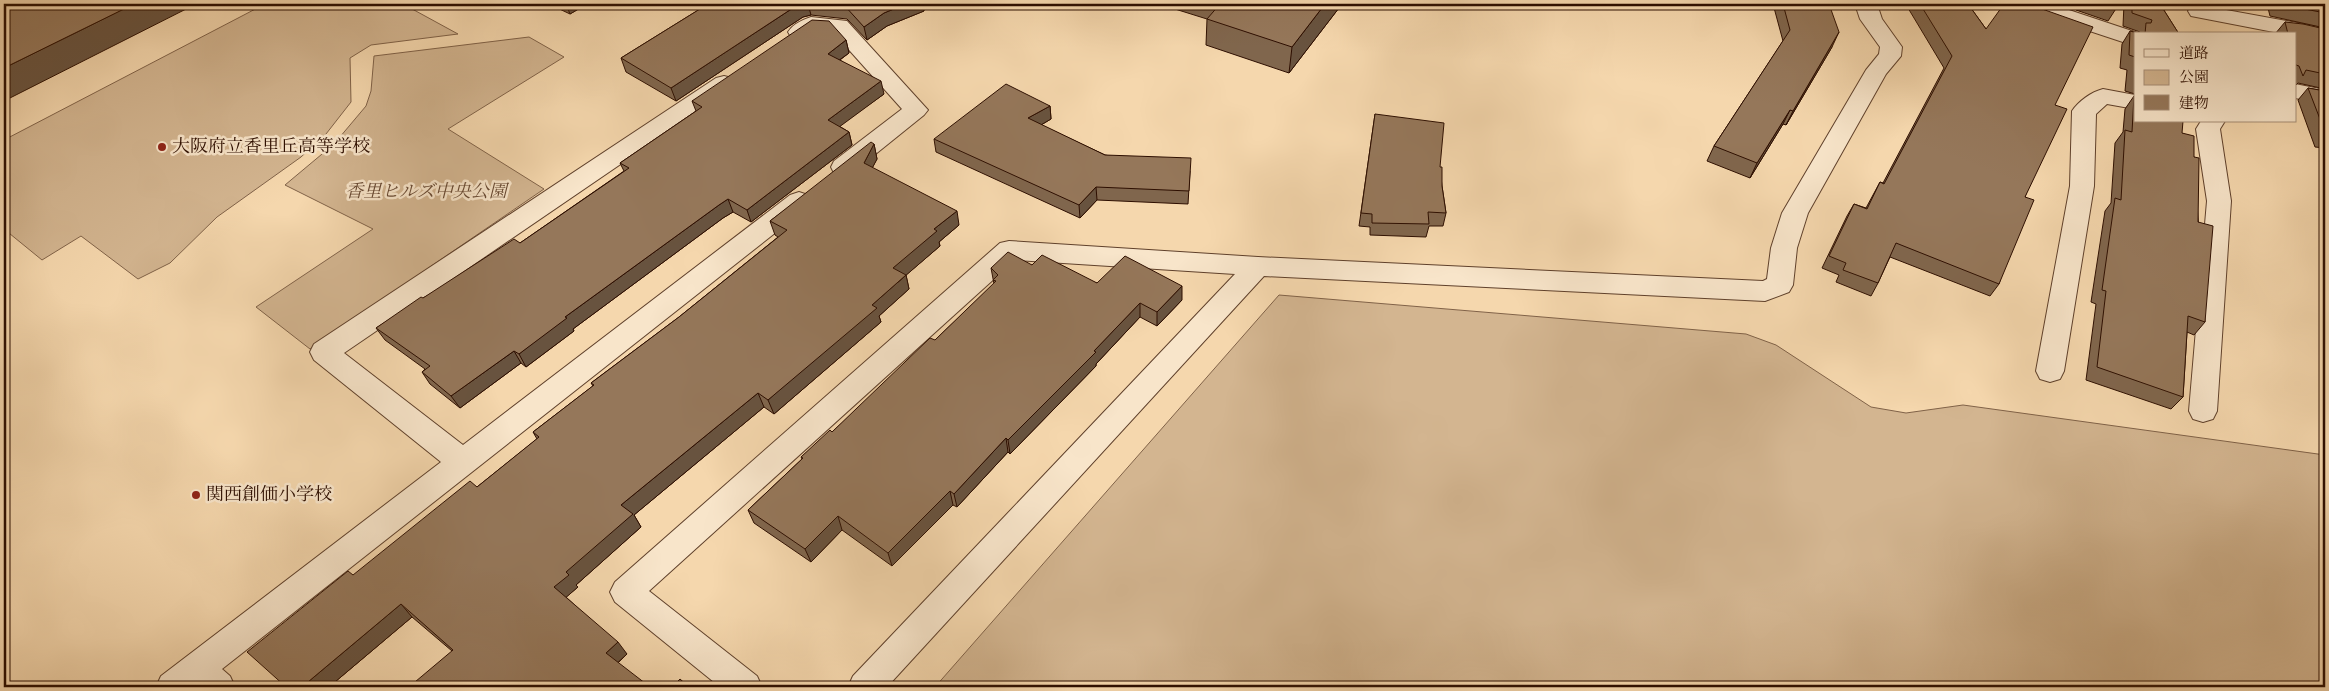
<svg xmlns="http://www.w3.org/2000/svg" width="2329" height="691" viewBox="0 0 2329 691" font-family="'IM FELL DW Pica','Noto Serif JP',serif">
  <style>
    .green { fill: #d3b590; stroke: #806248 }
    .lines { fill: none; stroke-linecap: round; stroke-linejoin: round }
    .minor-casing { stroke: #5f402b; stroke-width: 2 }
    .minor { fill: #f8e5ca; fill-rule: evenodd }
    .wall { fill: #80664d; stroke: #2d0e00 }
    .shaded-wall { fill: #68533f; stroke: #2d0e00 }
    .building { fill: #95775a; stroke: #2d0e00 }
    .poi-dot { fill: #8f2418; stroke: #f8e5ca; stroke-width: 2 }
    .labels { text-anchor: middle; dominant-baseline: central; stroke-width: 5; stroke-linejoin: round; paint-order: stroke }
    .poi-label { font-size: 18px; fill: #2d0e00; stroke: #f8e5ca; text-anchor: start }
    .park-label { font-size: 18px; font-style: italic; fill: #674832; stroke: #f8e5ca }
  </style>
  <rect width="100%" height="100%" fill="#f5d7ad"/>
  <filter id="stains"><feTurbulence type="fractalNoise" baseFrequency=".004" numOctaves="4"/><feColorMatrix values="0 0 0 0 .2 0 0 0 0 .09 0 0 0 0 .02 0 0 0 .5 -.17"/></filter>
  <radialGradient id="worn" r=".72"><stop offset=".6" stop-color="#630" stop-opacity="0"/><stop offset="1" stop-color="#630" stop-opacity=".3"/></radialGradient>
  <path class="green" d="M 265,4 L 403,4 L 458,34 L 371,45 L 350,58 L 351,102 L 326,134 L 301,157 L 217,217 L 170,263 L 138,279 L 81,236 L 42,260 L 4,229 L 4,140 Z
    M 529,37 L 564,57 L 448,129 L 544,189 L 310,349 L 256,307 L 373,229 L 285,185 L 334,144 L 366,106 L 371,91 L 374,56 Z
    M 1279,295 L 1746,334 L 1776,345 L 1871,407 L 1906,413 L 1963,405 L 2325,455 L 2325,687 L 935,687 Z"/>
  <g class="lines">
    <defs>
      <path id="minor" d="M 1855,4 L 1877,4 L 1882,19 L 1902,47 L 1901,56 L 1886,74 L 1808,213 L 1797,248 L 1793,285 L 1789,292 L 1765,301 L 1264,276 L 887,687 L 848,687 L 853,676 L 1235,274 L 1015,260 L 649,591 L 757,676 L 762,687 L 720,687 L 615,602 L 610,592 L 615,582 L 1000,243 L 1009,241 L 1258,257 L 1763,281 L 1767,279 L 1771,248 L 1782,213 L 1866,70 L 1879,54 L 1880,47 L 1860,19 Z
        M 2020,4 L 2051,4 L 2141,34 L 2135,34 L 2135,46 L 2023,9 Z
        M 2199,5 L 2325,28 L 2325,42 L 2295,36 L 2295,34 L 2284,34 L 2191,16 L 2188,11 L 2191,6 Z
        M 811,17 L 847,21 L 928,110 L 924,115 L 852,173 L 843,175 L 834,173 L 831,167 L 834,161 L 902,109 L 833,32 L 815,31 L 799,39 L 791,37 L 788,32 C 793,24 802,20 811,17 Z
        M 724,76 L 732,78 L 735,83 L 732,88 L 344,353 L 463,445 L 790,195 L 799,192 L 808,195 L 811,201 L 808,207 L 222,669 L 230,676 L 235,687 L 156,687 L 161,676 L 441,462 L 314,360 L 310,352 L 314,344 L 716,78 Z
        M 2295,84 L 2325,90 L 2325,104 L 2295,98 Z
        M 2103,89 L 2135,95 L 2135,109 L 2107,104 L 2096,114 L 2094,186 L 2064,371 L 2060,379 L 2050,382 L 2040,379 L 2036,371 L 2070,186 L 2072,111 C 2079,101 2091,92 2103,89 Z
        M 2201,121 L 2225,121 L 2220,129 L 2231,201 L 2217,411 L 2213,419 L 2203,422 L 2193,419 L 2189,411 L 2207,201 L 2196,129 Z"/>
    </defs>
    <use href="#minor" class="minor-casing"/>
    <use href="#minor" class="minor"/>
  </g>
  <path class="wall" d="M 549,4 L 587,4 L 570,14 Z
    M 708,4 L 923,4 L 924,11 L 887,26 L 867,40 L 847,19 L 811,15 L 803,17 L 676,101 L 626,72 L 621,58 Z
    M 1159,4 L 1342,4 L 1289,73 L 1206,45 L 1207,19 Z
    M 1773,4 L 1829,4 L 1832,47 L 1786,125 L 1783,124 L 1750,178 L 1707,161 L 1714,146 L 1783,41 Z
    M 1910,4 L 1968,4 L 1986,29 L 2055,105 L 2025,197 L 1999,284 L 1990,296 L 1890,257 L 1878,283 L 1871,296 L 1836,282 L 1839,275 L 1822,268 L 1847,216 L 1854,204 L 1866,208 L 1880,182 L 1883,183 L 1944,68 L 1908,8 Z
    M 2072,4 L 2119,4 L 2108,21 L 2076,10 Z
    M 2124,4 L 2160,4 L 2179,34 L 2135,34 L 2135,94 L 2125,91 L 2127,70 L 2120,68 L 2122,44 L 2130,31 L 2139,33 L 2140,32 L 2123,26 Z
    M 2267,4 L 2325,4 L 2325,28 L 2270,16 Z
    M 2285,22 L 2325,29 L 2325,89 L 2298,83 L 2295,86 L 2295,34 L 2275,34 Z
    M 846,40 L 849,53 L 840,60 L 884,94 L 839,126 L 849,132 L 852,145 L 751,222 L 733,212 L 723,218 L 573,329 L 574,331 L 526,367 L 521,363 L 460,408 L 430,384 L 422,372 L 425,369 L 385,340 L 376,328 L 423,298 L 520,243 L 624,171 L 620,163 L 696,111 L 692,101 Z
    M 2308,88 L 2325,91 L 2325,148 L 2315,147 L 2298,100 Z
    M 2134,96 L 2182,133 L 2194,157 L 2205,322 L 2194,335 L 2187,332 L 2183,397 L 2171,409 L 2086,380 L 2096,304 L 2091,302 L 2105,211 L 2111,203 L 2115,143 L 2123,132 L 2125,109 Z
    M 1050,106 L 1051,119 L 1041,125 L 1105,155 L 1190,171 L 1188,204 L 1097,200 L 1080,218 L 936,152 L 934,139 Z
    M 1375,114 L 1440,167 L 1442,186 L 1446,213 L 1443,226 L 1429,226 L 1426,237 L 1370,235 L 1370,227 L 1359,226 Z
    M 874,144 L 877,159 L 872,168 L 959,225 L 939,242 L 940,246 L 906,275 L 909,289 L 879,316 L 881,322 L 774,414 L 764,407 L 634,515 L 641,527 L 576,585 L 578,587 L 566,597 L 627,654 L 618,663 L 452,651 L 412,617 L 329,687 L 286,687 L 477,487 L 537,439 L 533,432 L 593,386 L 591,383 L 679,317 L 778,237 L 775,235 L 770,221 Z
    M 1032,265 L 1097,283 L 1182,300 L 1157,326 L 1140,317 L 1096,364 L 1096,366 L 1010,454 L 1008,452 L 957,507 L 953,505 L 892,566 L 842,530 L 811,562 L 754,523 L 748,510 L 802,459 L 801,457 L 832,432 L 935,340 L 994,284 L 991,268 Z"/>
  <path class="shaded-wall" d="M 134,4 L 196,4 L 4,101 L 4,68 Z
    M 566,4 L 587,4 L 570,14 Z
    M 799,4 L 808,4 L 811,15 L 803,17 L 676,101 L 671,88 Z
    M 906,4 L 923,4 L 924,11 L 887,26 L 867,40 L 864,27 L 884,13 Z
    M 1325,4 L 1342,4 L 1289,73 L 1292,47 Z
    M 1839,32 L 1832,47 L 1786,125 L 1793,111 Z
    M 846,40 L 849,53 L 831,66 L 828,54 Z
    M 881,81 L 884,94 L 831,133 L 828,120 Z
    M 1050,106 L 1051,119 L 1029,132 L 1028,118 Z
    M 1790,110 L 1783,124 L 1750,178 L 1757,163 Z
    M 849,132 L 852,145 L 751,222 L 747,210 Z
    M 874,144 L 877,159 L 867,178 L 864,163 Z
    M 1096,187 L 1097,200 L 1080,218 L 1079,205 Z
    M 728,199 L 733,212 L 723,218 L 573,329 L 574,331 L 526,367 L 519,354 L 565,317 L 719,205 Z
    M 957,211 L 959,225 L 939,242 L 940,246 L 897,283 L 893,268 L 934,229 Z
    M 906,275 L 909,289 L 879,316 L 881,322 L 774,414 L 768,400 L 872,305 Z
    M 1182,286 L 1182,300 L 1157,326 L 1157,312 Z
    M 1140,303 L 1140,317 L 1096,364 L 1096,366 L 1010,454 L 1008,440 Z
    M 514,351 L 521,363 L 460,408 L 451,396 Z
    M 758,393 L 764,407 L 634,515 L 641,527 L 576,585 L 578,587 L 563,600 L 554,587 L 621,505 Z
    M 1006,438 L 1008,452 L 957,507 L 954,494 Z
    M 950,491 L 953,505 L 892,566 L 888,553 Z
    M 838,516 L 842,530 L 811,562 L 805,549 Z
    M 401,604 L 412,617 L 329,687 L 302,687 Z
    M 618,642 L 627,654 L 614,666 L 606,653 Z"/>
  <path class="building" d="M 20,4 L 134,4 L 4,68 L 4,11 Z
    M 708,4 L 799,4 L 671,88 L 621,58 Z
    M 828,4 L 906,4 L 884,13 L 864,27 L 844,5 Z
    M 1220,4 L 1325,4 L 1292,47 L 1207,19 Z
    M 1783,4 L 1829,4 L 1839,32 L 1793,111 L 1790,110 L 1757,163 L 1714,146 L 1790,30 Z
    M 1920,4 L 1968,4 L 1986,29 L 2004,4 L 2028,4 L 2093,27 L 2055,105 L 2067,109 L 2025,197 L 2034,200 L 1999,284 L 1896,243 L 1878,283 L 1843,270 L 1846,263 L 1829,256 L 1854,204 L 1867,209 L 1880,182 L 1884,184 L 1952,56 Z
    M 2103,4 L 2119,4 L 2117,8 Z
    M 2132,4 L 2160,4 L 2179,34 L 2145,34 L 2146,23 L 2151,23 L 2152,20 L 2132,13 Z
    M 2280,4 L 2325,4 L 2325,13 Z
    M 812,20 L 829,21 L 846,40 L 828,54 L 881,81 L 828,120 L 849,132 L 747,210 L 728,199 L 719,205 L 565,317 L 567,318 L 519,354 L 514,351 L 451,396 L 422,372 L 430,366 L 376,328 L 421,297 L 423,298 L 514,239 L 520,243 L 629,168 L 620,163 L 702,107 L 692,101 Z
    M 2285,22 L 2303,24 L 2325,29 L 2325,74 L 2306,70 L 2303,76 L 2299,66 L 2296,65 L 2295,63 L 2295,34 L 2288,34 Z
    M 2130,31 L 2141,34 L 2135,34 L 2135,57 L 2129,55 Z
    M 1006,84 L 1050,106 L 1028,118 L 1105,155 L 1191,158 L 1189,191 L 1096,187 L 1079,205 L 934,139 Z
    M 2308,88 L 2325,91 L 2325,132 Z
    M 2134,96 L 2135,96 L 2135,121 L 2183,121 L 2182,133 L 2194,136 L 2194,157 L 2199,158 L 2198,222 L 2213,226 L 2205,322 L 2188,316 L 2183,397 L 2097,367 L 2106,291 L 2102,290 L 2115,198 L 2121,200 L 2125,130 L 2132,132 Z
    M 1375,114 L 1444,123 L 1440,167 L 1442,167 L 1442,186 L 1446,213 L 1428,212 L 1429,224 L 1372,223 L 1372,214 L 1361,213 Z
    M 871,142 L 874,144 L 864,163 L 957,211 L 934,229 L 937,231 L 893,268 L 906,275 L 872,305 L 877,308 L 768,400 L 758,393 L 621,505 L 633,514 L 566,572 L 569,575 L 554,587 L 618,642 L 606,653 L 650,687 L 409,687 L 453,650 L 401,604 L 302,687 L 286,687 L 247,652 L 348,571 L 353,575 L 470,481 L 477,487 L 539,437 L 533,432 L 594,385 L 591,383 L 679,317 L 787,230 L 770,221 Z
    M 1008,252 L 1032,265 L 1042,255 L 1097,283 L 1125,256 L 1182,286 L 1157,312 L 1140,303 L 1094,351 L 1096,352 L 1008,440 L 1006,438 L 954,494 L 950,491 L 888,553 L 838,516 L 805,549 L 748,510 L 803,458 L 801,457 L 830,430 L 832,432 L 930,338 L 935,340 L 996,281 L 993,280 L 998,275 L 991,268 Z
    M 680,679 L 689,687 L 672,687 Z"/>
  <g class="poi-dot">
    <circle cx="162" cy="147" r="5"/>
    <circle cx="196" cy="495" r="5"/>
  </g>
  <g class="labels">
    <g class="poi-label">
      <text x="172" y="147">大阪府立香里丘高等学校</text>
      <text x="206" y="495">関西創価小学校</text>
    </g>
    <g class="park-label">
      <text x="426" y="192">香里ヒルズ中央公園</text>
    </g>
  </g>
  <rect width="2329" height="691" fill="none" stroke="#f5d7ad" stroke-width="20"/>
  <rect x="5" y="5" width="2319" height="681" fill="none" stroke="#2d0e00" stroke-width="2.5"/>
  <rect x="10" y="10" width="2309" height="671" fill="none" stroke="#2d0e00"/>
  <rect x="2134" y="32" width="162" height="90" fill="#f8e5ca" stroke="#a78f79"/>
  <rect x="2144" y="49" width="25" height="8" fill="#f8e5ca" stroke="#a78f79"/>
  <text x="2179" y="58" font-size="15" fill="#2d0e00">道路</text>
  <rect x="2144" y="70" width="25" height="15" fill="#d3b590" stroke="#a78f79"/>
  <text x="2179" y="82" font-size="15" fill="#2d0e00">公園</text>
  <rect x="2144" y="95" width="25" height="15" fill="#95775a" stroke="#a78f79"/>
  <text x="2179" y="108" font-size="15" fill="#2d0e00">建物</text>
  <rect width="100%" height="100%" filter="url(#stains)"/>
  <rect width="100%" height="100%" fill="url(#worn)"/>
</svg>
